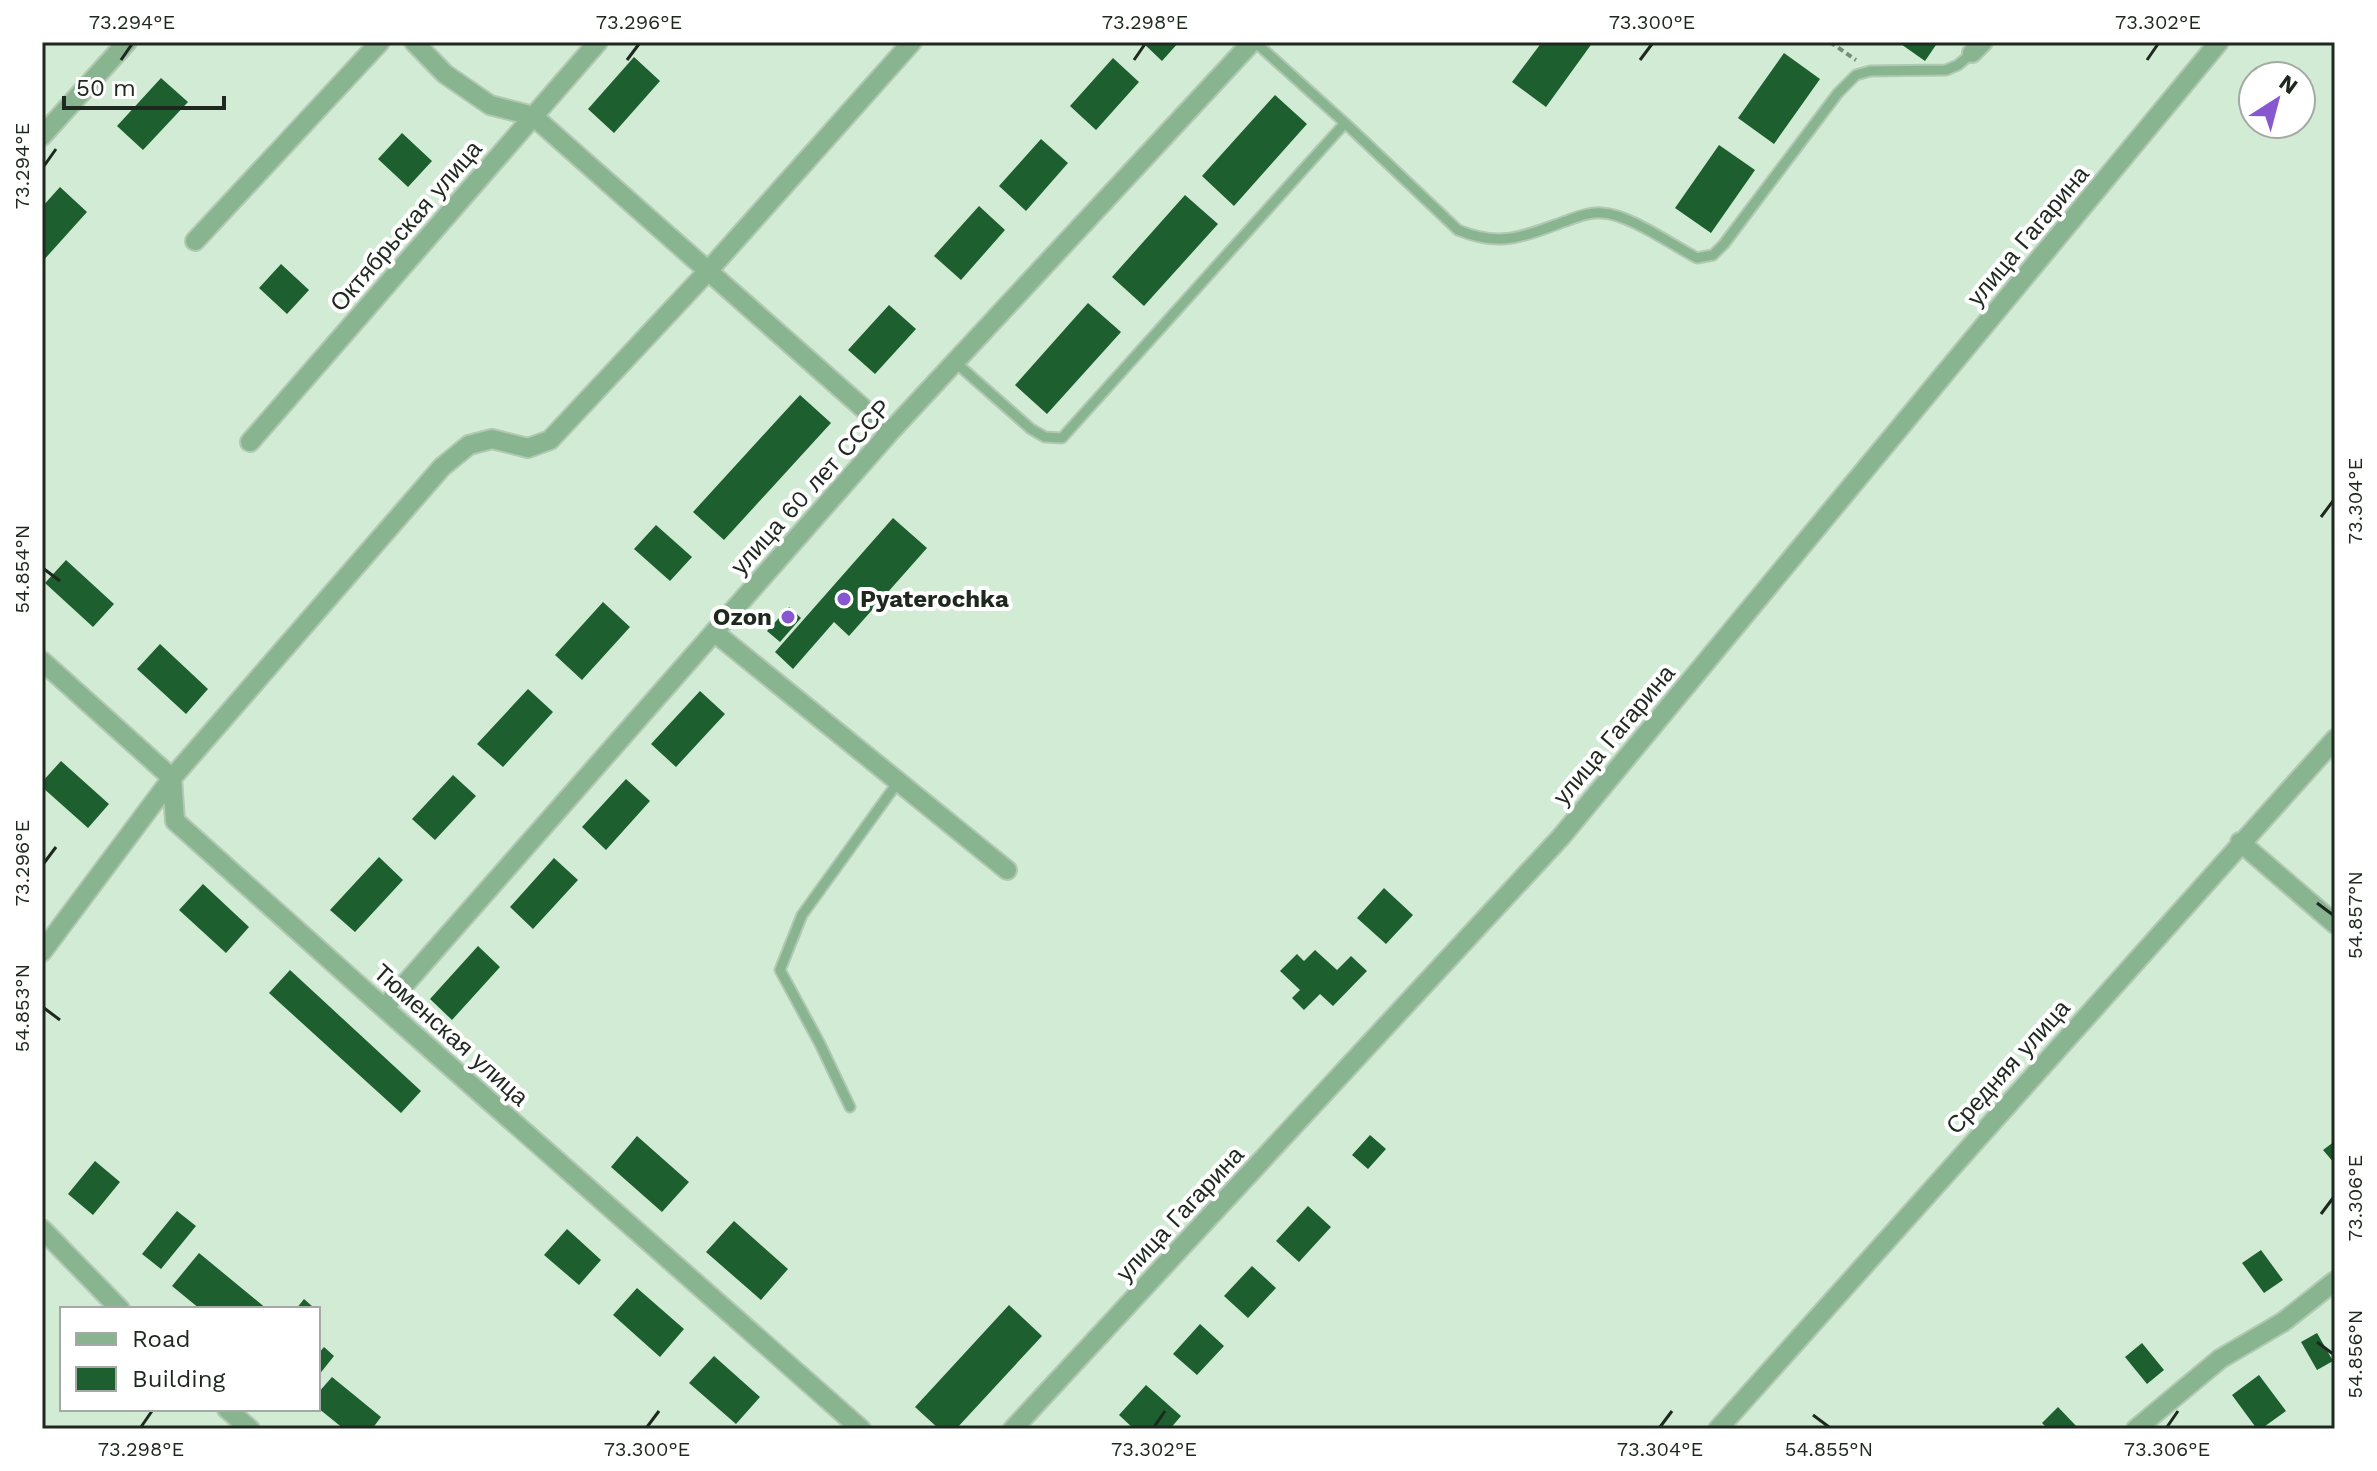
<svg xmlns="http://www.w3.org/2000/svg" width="2377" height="1471" viewBox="0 0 2377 1471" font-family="'Work Sans',sans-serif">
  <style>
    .building { fill: #1d5f2f }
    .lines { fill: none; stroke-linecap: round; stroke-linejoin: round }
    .service-casing { stroke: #b1c8b3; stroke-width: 13 }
    .minor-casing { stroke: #b1c8b3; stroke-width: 22 }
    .path { stroke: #798b7b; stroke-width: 4; stroke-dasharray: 6 4; stroke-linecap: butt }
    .service { stroke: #88b58f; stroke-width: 9 }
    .minor { stroke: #88b58f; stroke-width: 18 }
    .ticks { fill: none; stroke: #1e281f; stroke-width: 3 }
    .poi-dot { fill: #8757d0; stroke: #fff; stroke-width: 3 }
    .labels { text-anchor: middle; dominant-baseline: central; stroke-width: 8; stroke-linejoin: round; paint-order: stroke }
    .street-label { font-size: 24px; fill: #1e281f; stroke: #fff }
    .poi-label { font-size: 24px; font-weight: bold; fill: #1e281f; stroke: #fff; text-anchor: start }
    .neatline { fill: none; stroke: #1e281f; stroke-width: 3 }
    .ticks-label { font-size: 20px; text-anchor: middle; fill: #1e281f }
  </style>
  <rect width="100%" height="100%" fill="#d1ebd4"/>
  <path class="building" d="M 1142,42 L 1179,42 L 1162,61 Z
    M 1542,42 L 1593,42 L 1546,107 L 1512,82 Z
    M 1898,42 L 1938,42 L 1925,61 Z
    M 1784,53 L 1820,79 L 1774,144 L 1738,118 Z
    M 634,57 L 660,81 L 614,133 L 588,109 Z
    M 1113,58 L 1139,82 L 1096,130 L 1070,106 Z
    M 161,78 L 188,102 L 143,150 L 117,126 Z
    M 1275,95 L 1307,124 L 1234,206 L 1202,176 Z
    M 402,133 L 432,161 L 408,187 L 378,159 Z
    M 1041,139 L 1068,163 L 1026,211 L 999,186 Z
    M 1719,145 L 1755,170 L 1711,233 L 1675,208 Z
    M 60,187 L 87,212 L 42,262 L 42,207 Z
    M 1185,195 L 1218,224 L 1144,306 L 1112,277 Z
    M 979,206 L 1005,230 L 961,280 L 934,256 Z
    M 281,264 L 309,290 L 287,314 L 259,288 Z
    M 1088,303 L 1121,332 L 1047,414 L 1015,385 Z
    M 889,305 L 916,329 L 875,374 L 848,350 Z
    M 800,395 L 831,423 L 724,540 L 693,512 Z
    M 893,518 L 927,548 L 849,636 L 834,622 L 793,669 L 775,652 Z
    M 656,525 L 692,557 L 670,581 L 634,549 Z
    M 66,560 L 114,604 L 93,627 L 45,583 Z
    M 603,602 L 630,627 L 582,680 L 555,655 Z
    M 789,607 L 801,618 L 780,642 L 767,631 Z
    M 160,644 L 208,689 L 186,714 L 137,669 Z
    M 528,689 L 553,712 L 503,767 L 477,744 Z
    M 700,691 L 725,714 L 676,767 L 651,744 Z
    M 61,761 L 109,804 L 88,828 L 42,787 L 42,782 Z
    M 453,775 L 476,796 L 435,840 L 412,819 Z
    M 626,779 L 650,801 L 606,850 L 582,827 Z
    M 379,857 L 403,880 L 355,932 L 330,910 Z
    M 554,858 L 578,880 L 533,929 L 510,907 Z
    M 203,884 L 249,927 L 226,953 L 179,910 Z
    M 1384,888 L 1413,915 L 1386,944 L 1357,918 Z
    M 478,946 L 500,967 L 452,1020 L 430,999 Z
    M 1315,950 L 1337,970 L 1351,956 L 1367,971 L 1333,1006 L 1320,994 L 1304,1010 L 1292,998 L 1300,990 L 1280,971 L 1297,954 L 1304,961 Z
    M 290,970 L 421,1091 L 401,1113 L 269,993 Z
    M 1370,1135 L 1386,1149 L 1368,1169 L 1352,1155 Z
    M 637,1136 L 689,1182 L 662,1212 L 611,1167 Z
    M 2335,1141 L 2335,1164 L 2323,1150 Z
    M 95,1161 L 120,1182 L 93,1215 L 68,1194 Z
    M 1308,1206 L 1331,1227 L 1299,1262 L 1276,1241 Z
    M 177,1211 L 196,1226 L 161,1269 L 142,1254 Z
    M 734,1221 L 788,1269 L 761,1300 L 706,1252 Z
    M 567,1229 L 601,1260 L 579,1285 L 544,1255 Z
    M 2261,1250 L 2283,1280 L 2264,1293 L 2242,1263 Z
    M 199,1253 L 267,1309 L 200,1309 L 172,1286 Z
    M 1252,1266 L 1276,1288 L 1248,1318 L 1224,1296 Z
    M 637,1288 L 684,1329 L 660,1357 L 613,1315 Z
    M 304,1299 L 313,1307 L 312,1309 L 296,1309 Z
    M 1009,1305 L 1042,1336 L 956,1429 L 939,1429 L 915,1407 Z
    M 1200,1324 L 1224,1346 L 1197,1375 L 1173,1354 Z
    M 2317,1333 L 2333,1361 L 2317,1370 L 2301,1342 Z
    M 2142,1343 L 2164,1370 L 2147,1384 L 2125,1357 Z
    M 324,1347 L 334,1356 L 318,1376 L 318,1354 Z
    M 714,1356 L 760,1397 L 736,1424 L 689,1383 Z
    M 2259,1375 L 2286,1411 L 2261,1429 L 2257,1429 L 2232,1395 Z
    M 332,1377 L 381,1417 L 372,1429 L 344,1429 L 318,1408 L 318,1393 Z
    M 1146,1385 L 1181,1416 L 1170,1429 L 1134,1429 L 1119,1415 Z
    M 2058,1407 L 2079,1429 L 2048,1429 L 2042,1423 Z"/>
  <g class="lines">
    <defs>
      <path id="service" d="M 1255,42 L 1345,123 L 1458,230 C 1501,248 1524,236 1566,221 C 1577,217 1589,212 1602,213 C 1629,214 1672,245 1697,258 L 1713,255 L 1724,244 L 1838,93 L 1856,75 L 1870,71 L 1946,70 L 1958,65 L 1972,53
        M 955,362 L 1031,429 L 1045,437 L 1062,438 L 1345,123
        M 850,1107 L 820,1044 L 780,970 L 802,915 L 898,782"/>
      <path id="minor" d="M 414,42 L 445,74 L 490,105 L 533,116 L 890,432
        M 1972,53 L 1983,42
        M 42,136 L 127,42
        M 195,241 L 380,42
        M 250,442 L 598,42
        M 714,632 L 1007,870
        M 42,661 L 172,778 L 175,821 L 384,1008 L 861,1429
        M 2240,842 L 2335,924
        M 42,952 L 172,778 L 442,467 L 469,445 L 492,439 L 528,448 L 550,440 L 708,271 L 912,42
        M 384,1008 L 890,432 L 1252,42
        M 42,1229 L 120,1309
        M 227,1409 L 250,1429
        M 1013,1429 L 1561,837 L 2219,42
        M 1718,1429 L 2335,739
        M 2136,1429 L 2220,1359 L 2283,1322 L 2335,1281"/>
    </defs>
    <use href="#service" class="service-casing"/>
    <use href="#minor" class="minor-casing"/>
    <path class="path" d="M 1830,42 L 1856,60"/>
    <use href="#service" class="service"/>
    <use href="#minor" class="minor"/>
  </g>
  <path class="ticks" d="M 121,60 L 132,44M 627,60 L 639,44M 1134,60 L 1145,44M 1640,60 L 1652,44M 2147,60 L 2158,44M 44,166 L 56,149M 2321,517 L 2333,501M 44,569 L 60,581M 44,863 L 56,847M 2317,903 L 2333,915M 44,1008 L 60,1020M 2321,1214 L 2333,1198M 2317,1342 L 2333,1354M 1813,1415 L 1829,1427M 141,1427 L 152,1411M 647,1427 L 659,1411M 1154,1427 L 1165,1411M 1660,1427 L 1672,1411M 2167,1427 L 2178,1411"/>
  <g class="poi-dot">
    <circle cx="844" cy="599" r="8"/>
    <circle cx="788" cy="617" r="8"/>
  </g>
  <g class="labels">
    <g class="street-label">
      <text transform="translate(406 226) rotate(-49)">Октябрьская улица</text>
      <text transform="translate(2028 236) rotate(-50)">улица Гагарина</text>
      <text transform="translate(811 487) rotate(-48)">улица 60 лет СССР</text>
      <text transform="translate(1614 735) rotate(-50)">улица Гагарина</text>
      <text transform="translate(451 1035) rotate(42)">Тюменская улица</text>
      <text transform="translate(2008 1067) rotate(-48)">Средняя улица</text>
      <text transform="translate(1180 1214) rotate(-47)">улица Гагарина</text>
    </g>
    <g class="poi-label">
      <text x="860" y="599">Pyaterochka</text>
      <text x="772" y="617" text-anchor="end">Ozon</text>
    </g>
  </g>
  <rect width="2377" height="1471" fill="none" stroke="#ffffff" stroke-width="88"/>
  <rect x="60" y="1307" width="260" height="104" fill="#ffffff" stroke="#a5a9a5" stroke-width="2"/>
  <rect x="76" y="1333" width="40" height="12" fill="#88b58f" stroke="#a5a9a5" stroke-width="2"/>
  <text x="132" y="1347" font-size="24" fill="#1e281f">Road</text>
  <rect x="76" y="1367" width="40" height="24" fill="#1d5f2f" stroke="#a5a9a5" stroke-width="2"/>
  <text x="132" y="1387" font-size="24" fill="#1e281f">Building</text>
  <g transform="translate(2277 100) rotate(36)"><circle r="38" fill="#ffffff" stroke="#a5a9a5" stroke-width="2"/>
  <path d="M0-6L14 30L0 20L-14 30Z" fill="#8757d0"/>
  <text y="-12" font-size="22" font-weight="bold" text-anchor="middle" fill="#1e281f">N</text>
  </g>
  <path d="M64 96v12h160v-12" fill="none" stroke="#1e281f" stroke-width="4"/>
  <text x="76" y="96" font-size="24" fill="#1e281f" stroke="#ffffff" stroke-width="6" paint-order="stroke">50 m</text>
  <rect x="44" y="44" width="2289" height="1383" class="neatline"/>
  <g class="ticks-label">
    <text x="132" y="29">73.294°E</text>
    <text x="639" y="29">73.296°E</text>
    <text x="1145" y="29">73.298°E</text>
    <text x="1652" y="29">73.300°E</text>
    <text x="2158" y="29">73.302°E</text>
    <text transform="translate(22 166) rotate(-90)" y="7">73.294°E</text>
    <text transform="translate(2355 501) rotate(-90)" y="7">73.304°E</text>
    <text transform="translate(22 569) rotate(-90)" y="7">54.854°N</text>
    <text transform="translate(22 863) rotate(-90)" y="7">73.296°E</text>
    <text transform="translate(2355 915) rotate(-90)" y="7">54.857°N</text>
    <text transform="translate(22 1008) rotate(-90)" y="7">54.853°N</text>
    <text transform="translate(2355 1198) rotate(-90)" y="7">73.306°E</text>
    <text transform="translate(2355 1354) rotate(-90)" y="7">54.856°N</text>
    <text x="141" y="1456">73.298°E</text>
    <text x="647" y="1456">73.300°E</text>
    <text x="1154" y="1456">73.302°E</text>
    <text x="1660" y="1456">73.304°E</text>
    <text x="1829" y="1456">54.855°N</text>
    <text x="2167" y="1456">73.306°E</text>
  </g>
</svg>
